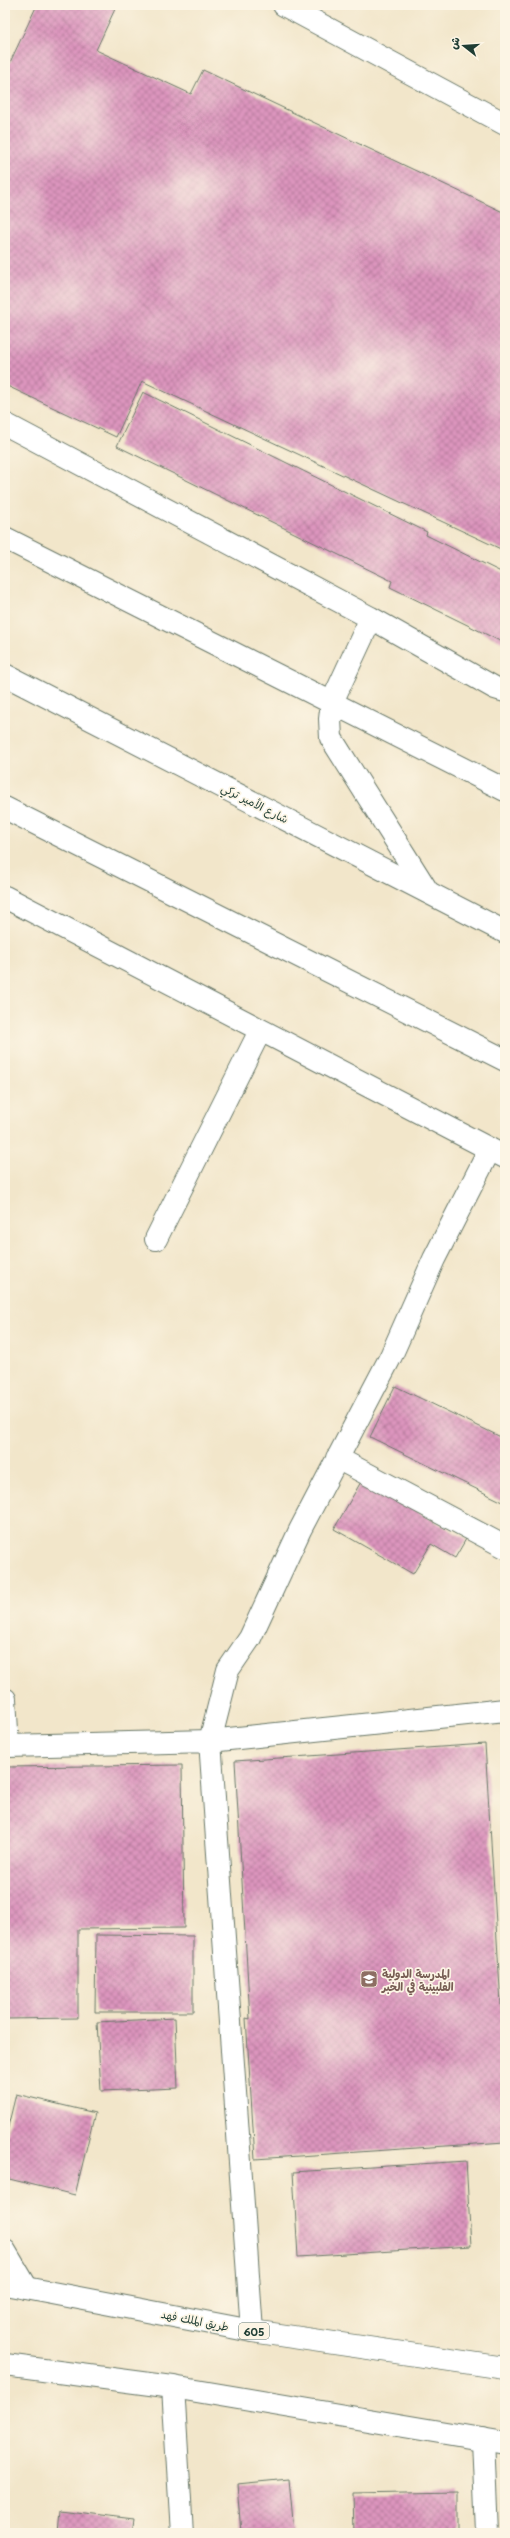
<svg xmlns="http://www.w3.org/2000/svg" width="510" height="2538" viewBox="0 0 510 2538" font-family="'Playpen Sans','Playpen Sans Arabic',sans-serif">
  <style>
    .building { fill: url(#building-cross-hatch) }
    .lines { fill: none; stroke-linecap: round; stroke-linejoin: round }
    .minor-casing { stroke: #697868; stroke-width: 24 }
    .major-casing { stroke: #697868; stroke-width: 24 }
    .highway-casing { stroke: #697868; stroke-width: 24 }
    .minor { stroke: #fff; stroke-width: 22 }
    .major { stroke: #fff; stroke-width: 22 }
    .highway { stroke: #fff; stroke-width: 22 }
    .labels { text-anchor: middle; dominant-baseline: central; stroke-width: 3.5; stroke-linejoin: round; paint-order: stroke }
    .shield { fill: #fcf5e5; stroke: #617469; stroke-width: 1 }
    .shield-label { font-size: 10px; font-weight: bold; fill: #1f3d34 }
    .street-label { font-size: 11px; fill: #1f3d34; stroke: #fcf5e5 }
    .education-label { font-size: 11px; font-weight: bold; fill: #785e54; stroke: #fcf5e5; text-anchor: start }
  </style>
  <defs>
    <pattern id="building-cross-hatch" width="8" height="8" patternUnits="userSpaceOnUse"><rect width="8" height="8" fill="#dc94bd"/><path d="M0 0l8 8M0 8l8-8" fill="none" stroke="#b27a9a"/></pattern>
  </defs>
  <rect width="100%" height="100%" fill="#fcf5e5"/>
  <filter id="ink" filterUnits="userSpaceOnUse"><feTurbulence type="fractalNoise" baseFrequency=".025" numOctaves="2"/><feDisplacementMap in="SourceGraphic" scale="8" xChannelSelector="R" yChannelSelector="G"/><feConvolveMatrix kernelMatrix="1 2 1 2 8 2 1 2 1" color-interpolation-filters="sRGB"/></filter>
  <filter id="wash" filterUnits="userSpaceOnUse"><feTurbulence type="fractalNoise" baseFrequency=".012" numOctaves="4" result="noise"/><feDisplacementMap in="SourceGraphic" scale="16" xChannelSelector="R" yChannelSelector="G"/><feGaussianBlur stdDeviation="0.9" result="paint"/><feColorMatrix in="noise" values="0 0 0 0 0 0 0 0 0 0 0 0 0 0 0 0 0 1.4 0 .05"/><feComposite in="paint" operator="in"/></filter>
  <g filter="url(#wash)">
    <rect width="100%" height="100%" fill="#f2e6ca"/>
    <g id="blocks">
      <path class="building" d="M 37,5 L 106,5 L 115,9 L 96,50 L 191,94 L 203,70 L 505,213 L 505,551 L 142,381 L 116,437 L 5,385 L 5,73 Z
        M 143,392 L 427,532 L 426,535 L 505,574 L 505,636 L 502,642 L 390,587 L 392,581 L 117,446 Z
        M 395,1386 L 505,1439 L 505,1503 L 370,1437 Z
        M 362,1480 L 466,1539 L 455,1558 L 431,1544 L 413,1574 L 334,1529 Z
        M 485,1744 L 505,2070 L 505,2142 L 255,2159 L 246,2018 L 250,2019 L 235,1761 Z
        M 182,1765 L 184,1928 L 78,1929 L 78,2018 L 5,2019 L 5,1767 Z
        M 96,1935 L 193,1936 L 193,2012 L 95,2012 Z
        M 175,2018 L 178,2088 L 101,2091 L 97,2022 Z
        M 16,2094 L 95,2113 L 75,2195 L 5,2178 L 5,2139 Z
        M 466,2161 L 471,2246 L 298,2257 L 293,2172 Z
        M 289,2479 L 294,2533 L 241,2533 L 237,2484 Z
        M 458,2492 L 458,2533 L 354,2533 L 353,2494 Z
        M 60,2510 L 134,2519 L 132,2533 L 58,2532 Z"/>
    </g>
  </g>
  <g filter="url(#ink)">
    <use href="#blocks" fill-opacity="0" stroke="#697868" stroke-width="1"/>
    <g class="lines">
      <defs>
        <path id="minor" d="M 284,5 L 505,124
          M 5,424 L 371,618 L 495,688 L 505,691
          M 5,538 L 505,790
          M 371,618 L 332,702 L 330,719 L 331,738 L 428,892
          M 5,897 L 505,1157
          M 156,1239 L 260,1031
          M 337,1458 L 505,1547
          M 5,1699 L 8,1746 L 210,1741 L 505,1710
          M 5,2251 L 27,2288
          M 252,2331 L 210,1741 L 228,1670 L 250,1638 L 300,1530 L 391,1356 L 434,1259 L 490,1149
          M 173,2387 L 182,2533
          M 483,2439 L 487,2533"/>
        <path id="major" d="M 5,675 L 505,932
          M 5,808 L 505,1060"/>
        <path id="highway" d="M 5,2284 L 252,2331 L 505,2368
          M 5,2365 L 173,2387 L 505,2443"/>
      </defs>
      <use href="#minor" class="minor-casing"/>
      <use href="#major" class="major-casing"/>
      <use href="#highway" class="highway-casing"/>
      <use href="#minor" class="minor"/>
      <use href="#major" class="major"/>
      <use href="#highway" class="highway"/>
    </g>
  </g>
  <defs>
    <symbol id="school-square" viewBox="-11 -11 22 22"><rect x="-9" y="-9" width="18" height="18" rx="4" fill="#8d6e63" stroke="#fcf5e5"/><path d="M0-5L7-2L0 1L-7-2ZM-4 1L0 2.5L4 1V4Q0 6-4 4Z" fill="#fff"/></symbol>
  </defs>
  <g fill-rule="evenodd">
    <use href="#school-square" x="359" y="1969" width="20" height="20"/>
  </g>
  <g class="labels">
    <rect class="shield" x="239" y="2323" width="30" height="16" rx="3"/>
    <g class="shield-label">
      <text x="254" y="2331">605</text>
    </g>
    <g class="street-label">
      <text transform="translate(255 803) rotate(27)">شارع الأمير تركي</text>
      <text transform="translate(195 2320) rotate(11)">طريق الملك فهد</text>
    </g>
    <g class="education-label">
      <text x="382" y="1973">المدرسة الدولية<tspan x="382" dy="13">الفلبينية في الخبر</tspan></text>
    </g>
  </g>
  <rect width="510" height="2538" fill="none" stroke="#fcf5e5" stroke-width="20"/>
  <g transform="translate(464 46) rotate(287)" stroke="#fcf5e5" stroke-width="3" paint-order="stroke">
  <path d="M0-3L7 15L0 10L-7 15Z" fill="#1f3d34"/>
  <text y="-6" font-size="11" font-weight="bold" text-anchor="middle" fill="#1f3d34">ش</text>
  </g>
</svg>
